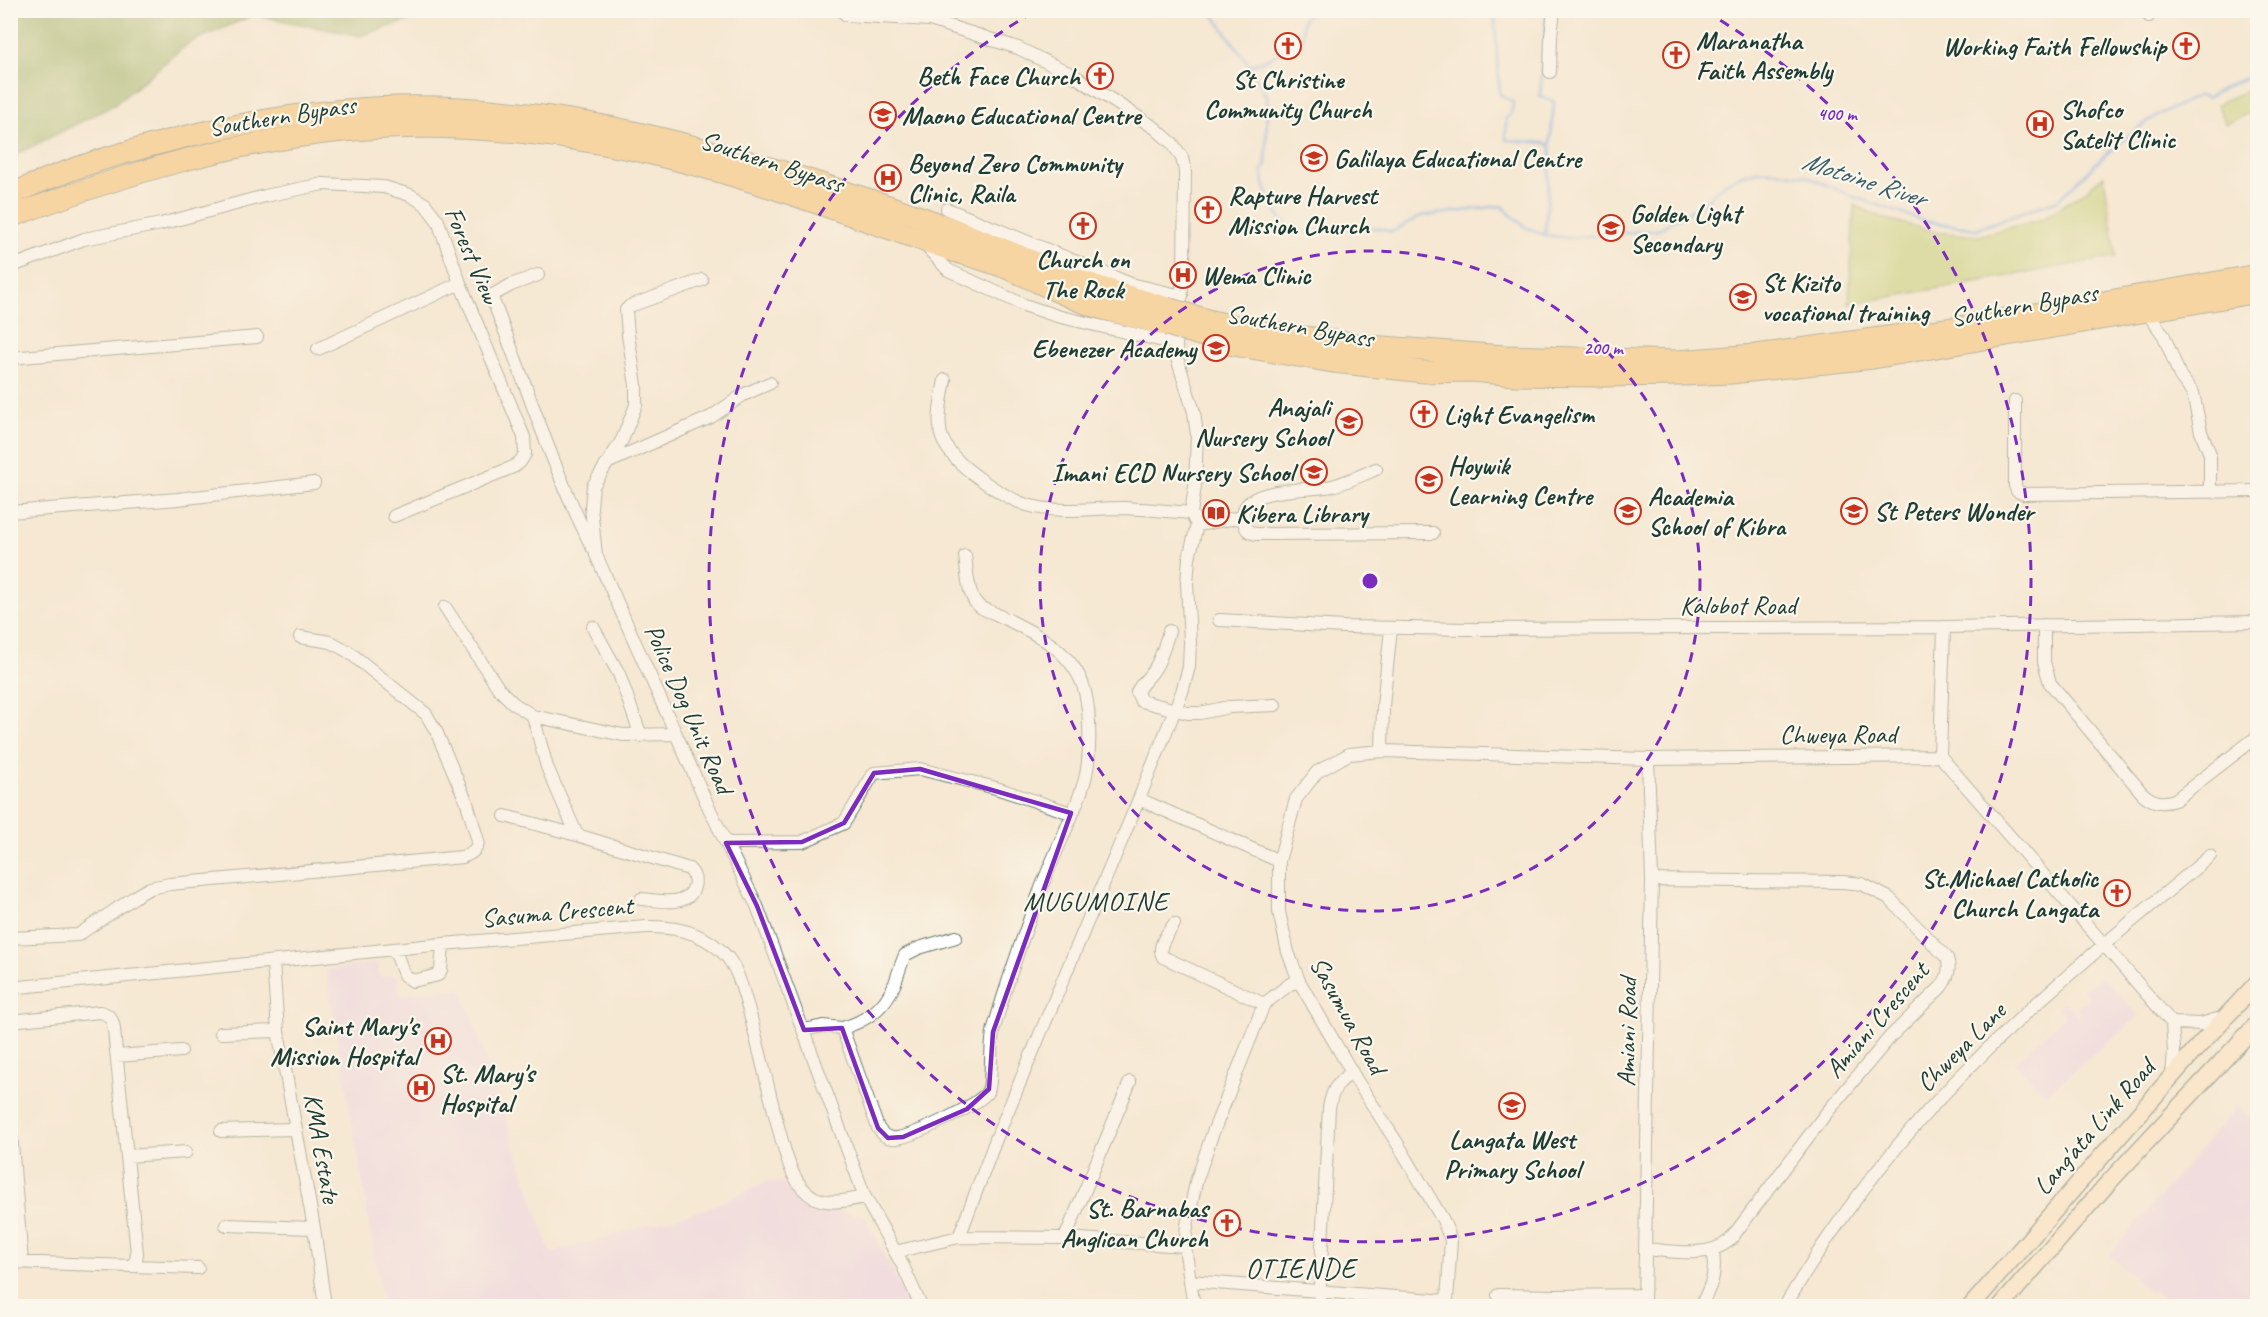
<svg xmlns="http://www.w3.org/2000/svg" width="2268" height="1317" viewBox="0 0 2268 1317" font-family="Caveat,sans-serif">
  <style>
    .built { fill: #ebd1ec }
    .green { fill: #c0cf72; stroke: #708653; stroke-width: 1.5 }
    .forest { fill: #98b264; stroke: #5c784c; stroke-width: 1.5 }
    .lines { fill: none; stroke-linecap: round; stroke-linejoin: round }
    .stream { stroke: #77abe4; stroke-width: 3 }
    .street-casing { stroke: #6a796b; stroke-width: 14 }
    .secondary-casing { stroke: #6a796b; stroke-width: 19 }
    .highway-casing { stroke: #6a796b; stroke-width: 23 }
    .street { stroke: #fff; stroke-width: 12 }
    .secondary { stroke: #fce5c4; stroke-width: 16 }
    .highway { stroke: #f7bf6c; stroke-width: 21 }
    .highway-bridge-casing { stroke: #6a796b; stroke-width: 23; stroke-linecap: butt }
    .highway-bridge { stroke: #f7bf6c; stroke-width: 21 }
    .marked { fill: none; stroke: #7b2cbf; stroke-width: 4.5; stroke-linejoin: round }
    .ring { fill: none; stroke: #7b2cbf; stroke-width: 3; stroke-dasharray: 10 8 }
    .labels { text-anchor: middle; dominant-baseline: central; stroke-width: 4.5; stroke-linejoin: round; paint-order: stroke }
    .poi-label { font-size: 26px; font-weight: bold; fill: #1f3d34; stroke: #fbf7ec; text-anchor: start }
    .street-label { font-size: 26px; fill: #1f3d34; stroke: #fbf7ec }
    .water-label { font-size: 27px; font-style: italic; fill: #395e69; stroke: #fbf7ec }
    .neighbourhood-label { font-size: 27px; letter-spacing: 1.5px; fill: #1f3d34; stroke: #fbf7ec }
    .quarter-label { font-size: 28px; letter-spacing: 1.5px; fill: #1f3d34; stroke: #fbf7ec }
    .centre { fill: #7b2cbf; stroke: #fbf7ec; stroke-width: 3 }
    .ring-label { font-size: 18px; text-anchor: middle; font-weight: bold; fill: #7b2cbf; stroke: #fbf7ec; stroke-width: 4.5; stroke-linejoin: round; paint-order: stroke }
  </style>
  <rect width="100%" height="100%" fill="#fbf7ec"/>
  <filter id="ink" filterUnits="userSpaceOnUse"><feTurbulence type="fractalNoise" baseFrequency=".0167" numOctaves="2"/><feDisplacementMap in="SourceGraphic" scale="12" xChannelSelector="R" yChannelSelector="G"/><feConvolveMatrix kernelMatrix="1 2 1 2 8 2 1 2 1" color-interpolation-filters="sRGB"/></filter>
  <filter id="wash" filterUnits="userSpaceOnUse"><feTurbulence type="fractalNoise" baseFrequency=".008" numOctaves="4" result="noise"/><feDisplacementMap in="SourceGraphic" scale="24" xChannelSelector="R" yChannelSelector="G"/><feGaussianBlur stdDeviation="1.35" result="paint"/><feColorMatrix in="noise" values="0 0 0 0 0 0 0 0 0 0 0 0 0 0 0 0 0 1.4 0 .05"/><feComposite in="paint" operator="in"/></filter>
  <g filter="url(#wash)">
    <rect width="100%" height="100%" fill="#f6e8d2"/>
    <path class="built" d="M 378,963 L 379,977 L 397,975 L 400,995 L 462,988 L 551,1253 L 705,1209 L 769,1181 L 792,1183 L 822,1209 L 864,1216 L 911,1306 L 383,1306 L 326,970 Z
      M 2102,976 L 2139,1016 L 2045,1095 L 2015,1062 L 2026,1052 L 2029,1046 L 2033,1046 L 2066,1015 L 2057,1007 L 2065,1002 L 2081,1020 L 2082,1019 L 2076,1008 L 2089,998 L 2083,990 Z
      M 2238,1106 L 2257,1123 L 2257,1306 L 2173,1306 L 2154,1290 L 2150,1292 L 2109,1255 Z"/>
    <path class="green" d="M 2257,86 L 2257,109 L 2226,124 L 2217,104 Z
      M 2104,176 L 2116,257 L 1849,304 L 1854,205 L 1883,218 L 1936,232 L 1978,236 L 2042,219 L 2080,195 Z"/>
    <path class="forest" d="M 11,10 L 441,10 L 441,11 L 360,36 L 254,15 L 189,43 L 114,105 L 11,157 Z"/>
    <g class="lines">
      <path class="stream" d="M 397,10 L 401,13 L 411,10
        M 1210,10 L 1250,66 L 1267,98 L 1266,165 L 1262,171 C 1265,195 1279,233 1309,232 C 1315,231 1321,228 1327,228 C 1332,227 1336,229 1341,229 C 1361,230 1371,224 1392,232 L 1421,216 L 1501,206 L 1525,227 L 1545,235 L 1568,238 L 1657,230 L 1702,204 L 1724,184 L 1740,176 L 1757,171 L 1773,171 L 1806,176 L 1854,197 L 1924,221 L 1976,229 L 2058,200 L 2106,154 L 2140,127 L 2156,116 L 2200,95 L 2207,98 L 2229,85 L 2258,73
        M 1494,10 L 1500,95 L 1513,102 L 1511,115 L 1506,118 L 1506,140 L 1546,143 L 1551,148 L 1545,235
        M 1547,10 L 1540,96 L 1554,102 L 1550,146
        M 1250,66 L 1302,44 L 1303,20 L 1311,10"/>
    </g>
  </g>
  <g filter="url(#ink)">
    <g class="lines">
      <defs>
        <path id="street" d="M 841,10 L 846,15 L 930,20 L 1018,48 L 1073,75 L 1155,128 L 1173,144 L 1182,158 L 1185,171 L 1184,270 L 1176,344 L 1177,358 L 1194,412 L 1197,435 L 1195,486 L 1191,513 L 1197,525 L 1189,558 L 1187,583 L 1190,642 L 1189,667 L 1182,692 L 1139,799 L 996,1139 L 959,1237
          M 2145,10 L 2149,16
          M 1550,72 L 1551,36 L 1554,10
          M 947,209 L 1131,284 L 1182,296
          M 925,245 L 948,270 L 1024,305 L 1057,316 L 1176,344
          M 10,267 L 84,239 L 161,224 L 265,196 L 323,184 L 384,187 L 410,195 L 425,204 L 438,221 L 460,283 L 524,437 L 525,454 L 520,462 L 513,467 L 394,516
          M 538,275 L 511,285 L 491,296 C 525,379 551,466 592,547
          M 702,280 L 630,306 L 626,310 L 628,335 L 636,385 L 636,405 L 622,440 L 593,486 L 591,507 L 596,555 L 709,808 L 757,906 L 865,1197
          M 2146,311 L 2164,336 L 2180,376 L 2193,393 L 2201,432 L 2210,454 L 2210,492
          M 318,349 L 460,283
          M 10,358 L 257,337
          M 945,380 C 942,397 937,417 941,435 C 946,451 959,463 972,473 C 988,485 1008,499 1027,505 C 1058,514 1091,508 1123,508 C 1146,509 1168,511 1191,513
          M 2015,401 L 2015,486 L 2017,491 L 2024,494 L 2258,491
          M 609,462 L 711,417 L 743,395 L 770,383
          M 1376,469 C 1362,475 1347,482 1332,486 C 1310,492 1235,484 1244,522 C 1246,530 1248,532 1256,534 L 1433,533
          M 10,512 L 178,499 L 314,483
          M 1197,525 L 1242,517
          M 445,607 L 499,689 L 513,703 L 533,716 L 623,735 L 675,734
          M 1219,620 L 1344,627 L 1470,629 L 1944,627 L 2258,622
          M 2044,625 L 2044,662 L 2050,683 L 2143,794 C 2154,803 2162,804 2175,800 L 2258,736
          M 593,627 L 619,674 L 641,736
          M 1169,631 C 1165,644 1162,657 1155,668 C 1150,677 1141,683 1137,692 L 1141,701 L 1188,713 L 1200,713 L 1229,707 L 1275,705
          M 533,716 L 547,767 L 577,835 L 689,869 C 694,874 696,880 694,887 C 688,908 657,900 641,899
          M 1382,751 L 1383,706 L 1391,628
          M 1940,756 L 1944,627
          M 1139,799 L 1279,861
          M 505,816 L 577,835
          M 726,843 L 802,842 L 844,823 L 874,773 L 920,769 L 996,788 L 1071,813
          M 1174,924 C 1168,934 1156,946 1163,957 L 1264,1004
          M 10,938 L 78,935 L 139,894 L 150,888 L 170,884 L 463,857 C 471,853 477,851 478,841 L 467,803 L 436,731 L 426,714 L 349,652 L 331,642 L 300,637
          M 395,950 L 404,975 L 413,981 L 438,975 L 441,970 L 443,944
          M 273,962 L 278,1031 L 314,1228 L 325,1306
          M 1299,981 L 1290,984 L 1264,1004 L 1212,1135 L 1196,1182 L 1187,1225 L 1185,1246 L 1190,1281 L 1447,1301 L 1447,1306
          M 10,988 L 443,944 L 646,927 C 677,926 707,933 728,958 C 738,971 742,988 747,1004 C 760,1049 769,1095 782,1141 C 788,1162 794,1187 815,1198 C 830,1205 849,1200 865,1197 L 903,1266 L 921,1306
          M 10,1021 L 100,1012 C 115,1015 114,1028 115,1041 L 137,1253 L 136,1260 L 131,1266 L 10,1262
          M 2172,1023 L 2201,1024 L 2224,1017
          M 842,1028 C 867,1021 885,1008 895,983 C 898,974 901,964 905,955 L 919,948 L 956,937
          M 804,1030 L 823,1026 L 842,1028 L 878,1128 C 883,1135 887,1139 897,1138 C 913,1136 980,1105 988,1091 C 993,1081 989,1044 994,1028 C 1007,982 1023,936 1040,891 C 1053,856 1071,822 1083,786 C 1091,763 1091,716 1085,692 C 1074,649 1032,632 996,614 C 989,611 978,608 974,600 C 967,588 967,569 965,556
          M 221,1033 L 278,1031
          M 117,1056 L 181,1051
          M 2172,1076 L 2174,1051 L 2172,1023
          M 10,1121 L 22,1262
          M 221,1131 L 294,1129
          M 128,1156 L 186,1152
          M 226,1225 L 314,1228
          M 1065,1238 L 1130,1082
          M 1645,1249 C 1671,1251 1708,1259 1730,1240 L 1824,1116 L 1890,1037 L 1941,987 C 1948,978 1951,969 1947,958 L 1889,898 L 1862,884 L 1843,882 L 1652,880
          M 895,1252 L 959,1237 L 1065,1238 L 1185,1246
          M 131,1266 L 198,1268
          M 1190,1281 L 1194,1306
          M 1498,1295 L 1554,1296 L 1644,1295
          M 1447,1301 L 1451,1240 L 1443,1220 L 1399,1146 L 1357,1081 L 1299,981 L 1288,952 L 1279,912 L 1279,861 L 1296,799 L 1317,772 L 1349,754 L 1382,751 L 1648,759 L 1940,756 L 2172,1023
          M 1319,1306 L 1329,1108 C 1332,1090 1337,1083 1352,1072
          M 1644,1306 L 1652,880 L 1648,759
          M 1701,1306 C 1712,1283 1716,1277 1713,1250
          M 1785,1306 C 1848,1198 1930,1100 2023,1016 C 2083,960 2147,909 2210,856"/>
        <path id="secondary" d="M 1971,1306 L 2194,1051 L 2258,982
          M 2001,1306 L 2108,1183 L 2258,1023"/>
        <path id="highway" d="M 10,195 C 67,168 127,151 188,136 C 256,120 326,109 396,107 C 544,104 682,139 821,184 C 863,198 906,211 947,227 C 992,244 1036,264 1081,281 C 1109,291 1139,299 1167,308
          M 10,217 C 121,175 235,140 354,130 C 458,121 575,134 677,160 C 772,184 864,221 957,252 C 974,257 992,262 1009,269 C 1038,281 1067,298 1097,307 C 1120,314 1144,319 1167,325
          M 1211,321 L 1262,331 L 1369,346 L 1505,356 L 1677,361 L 1756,355 L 1954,328 L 2258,275
          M 1197,334 L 1228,344 L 1333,362 L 1425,372 L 1472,371 L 1515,375 L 1595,376 L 1682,375 L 1731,373 L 1873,358 L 2258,292"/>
      </defs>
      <use href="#street" class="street-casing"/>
      <use href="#secondary" class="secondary-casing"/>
      <use href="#highway" class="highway-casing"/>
      <use href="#street" class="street"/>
      <use href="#secondary" class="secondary"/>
      <use href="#highway" class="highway"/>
      <defs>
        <path id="highway-bridge" d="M 1167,308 L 1211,321
          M 1167,325 L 1197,334"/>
      </defs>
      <use href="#highway-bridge" class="highway-bridge-casing"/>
      <use href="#highway-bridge" class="highway-bridge"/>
    </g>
  </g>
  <path d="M0 0H2268V1317H0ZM 920,769 L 1071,813 L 993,1032 L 989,1089 L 967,1109 L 903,1137 L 888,1138 L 878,1128 L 842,1028 L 804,1030 L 757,906 L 726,843 L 802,842 L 844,823 L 874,773 Z" fill="#f6e8d2" fill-opacity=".55" fill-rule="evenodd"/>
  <path class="marked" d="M 920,769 L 1071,813 L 993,1032 L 989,1089 L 967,1109 L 903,1137 L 888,1138 L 878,1128 L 842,1028 L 804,1030 L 757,906 L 726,843 L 802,842 L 844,823 L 874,773 Z"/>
  <g class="ring">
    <circle cx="1370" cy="581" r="330"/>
    <path d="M1705 11A661 661 0 1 1 1035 11"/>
  </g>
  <defs>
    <symbol id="church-ring" viewBox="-11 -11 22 22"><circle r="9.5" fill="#fbf7ec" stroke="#c8321e" stroke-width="1.5"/><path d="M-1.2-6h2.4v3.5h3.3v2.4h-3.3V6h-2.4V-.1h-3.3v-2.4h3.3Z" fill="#c8321e"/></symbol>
    <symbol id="school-ring" viewBox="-11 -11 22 22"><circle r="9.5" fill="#fbf7ec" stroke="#c8321e" stroke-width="1.5"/><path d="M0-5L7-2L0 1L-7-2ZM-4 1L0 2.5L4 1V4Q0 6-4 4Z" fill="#c8321e"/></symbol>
    <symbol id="hospital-ring" viewBox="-11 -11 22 22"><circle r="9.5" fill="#fbf7ec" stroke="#c8321e" stroke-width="1.5"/><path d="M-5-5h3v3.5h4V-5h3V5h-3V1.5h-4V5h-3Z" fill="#c8321e"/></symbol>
    <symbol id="university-ring" viewBox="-11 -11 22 22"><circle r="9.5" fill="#fbf7ec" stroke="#c8321e" stroke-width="1.5"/><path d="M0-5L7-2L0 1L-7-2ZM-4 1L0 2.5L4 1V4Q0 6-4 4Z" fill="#c8321e"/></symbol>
    <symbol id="library-ring" viewBox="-11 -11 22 22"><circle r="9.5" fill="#fbf7ec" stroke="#c8321e" stroke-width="1.5"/><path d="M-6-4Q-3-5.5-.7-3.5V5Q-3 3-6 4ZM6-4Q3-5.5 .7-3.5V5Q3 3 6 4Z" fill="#c8321e"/></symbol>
  </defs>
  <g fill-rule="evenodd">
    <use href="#church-ring" x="1273" y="31" width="30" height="30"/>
    <use href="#church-ring" x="2171" y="31" width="30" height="30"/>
    <use href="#church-ring" x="1661" y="40" width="30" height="30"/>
    <use href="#church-ring" x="1085" y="61" width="30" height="30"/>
    <use href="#school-ring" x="868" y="100" width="30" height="30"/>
    <use href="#hospital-ring" x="2025" y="109" width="30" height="30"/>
    <use href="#school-ring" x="1299" y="143" width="30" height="30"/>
    <use href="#hospital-ring" x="873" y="163" width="30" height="30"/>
    <use href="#church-ring" x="1193" y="195" width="30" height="30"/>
    <use href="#church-ring" x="1068" y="211" width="30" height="30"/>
    <use href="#school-ring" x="1596" y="213" width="30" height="30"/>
    <use href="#hospital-ring" x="1168" y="260" width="30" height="30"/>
    <use href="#university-ring" x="1728" y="282" width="30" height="30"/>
    <use href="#school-ring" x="1201" y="333" width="30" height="30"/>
    <use href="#church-ring" x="1409" y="399" width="30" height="30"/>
    <use href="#school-ring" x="1334" y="407" width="30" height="30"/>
    <use href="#school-ring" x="1299" y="457" width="30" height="30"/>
    <use href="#school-ring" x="1414" y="465" width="30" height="30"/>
    <use href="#school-ring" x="1613" y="496" width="30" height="30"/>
    <use href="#school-ring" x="1839" y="496" width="30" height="30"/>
    <use href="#library-ring" x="1201" y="498" width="30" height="30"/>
    <use href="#church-ring" x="2102" y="878" width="30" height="30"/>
    <use href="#hospital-ring" x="423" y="1026" width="30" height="30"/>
    <use href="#hospital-ring" x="406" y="1073" width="30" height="30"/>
    <use href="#school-ring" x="1497" y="1091" width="30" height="30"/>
    <use href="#church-ring" x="1212" y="1208" width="30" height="30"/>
  </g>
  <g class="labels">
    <g class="poi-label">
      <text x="1696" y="40">Maranatha<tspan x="1696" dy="30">Faith Assembly</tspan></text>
      <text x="2166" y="46" text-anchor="end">Working Faith Fellowship</text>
      <text x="1080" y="76" text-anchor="end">Beth Face Church</text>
      <text x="1288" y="79" text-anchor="middle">St Christine<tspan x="1288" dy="30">Community Church</tspan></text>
      <text x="2060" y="109">Shofco<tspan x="2060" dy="30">Satelit Clinic</tspan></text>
      <text x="902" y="115">Maono Educational Centre</text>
      <text x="1334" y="158">Galilaya Educational Centre</text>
      <text x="908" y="163">Beyond Zero Community<tspan x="908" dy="30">Clinic, Raila</tspan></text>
      <text x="1228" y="195">Rapture Harvest<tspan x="1228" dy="30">Mission Church</tspan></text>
      <text x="1630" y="213">Golden Light<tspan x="1630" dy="30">Secondary</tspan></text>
      <text x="1083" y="259" text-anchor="middle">Church on<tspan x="1083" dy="30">The Rock</tspan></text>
      <text x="1202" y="275">Wema Clinic</text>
      <text x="1762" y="282">St Kizito<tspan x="1762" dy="30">vocational training</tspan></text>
      <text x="1196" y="348" text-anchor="end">Ebenezer Academy</text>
      <text x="1330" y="407" text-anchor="end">Anajali<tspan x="1330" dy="30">Nursery School</tspan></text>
      <text x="1444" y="414">Light Evangelism</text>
      <text x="1448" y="465">Hoywik<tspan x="1448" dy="30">Learning Centre</tspan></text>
      <text x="1294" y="472" text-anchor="end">Imani ECD Nursery School</text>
      <text x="1648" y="496">Academia<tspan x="1648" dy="30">School of Kibra</tspan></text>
      <text x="1874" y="511">St Peters Wonder</text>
      <text x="1236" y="513">Kibera Library</text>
      <text x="2098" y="878" text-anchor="end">St.Michael Catholic<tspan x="2098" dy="30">Church Langata</tspan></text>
      <text x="418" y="1026" text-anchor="end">Saint Mary's<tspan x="418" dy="30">Mission Hospital</tspan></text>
      <text x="440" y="1073">St. Mary's<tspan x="440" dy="30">Hospital</tspan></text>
      <text x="1512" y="1139" text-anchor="middle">Langata West<tspan x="1512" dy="30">Primary School</tspan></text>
      <text x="1208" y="1208" text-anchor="end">St. Barnabas<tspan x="1208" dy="30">Anglican Church</tspan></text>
    </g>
    <g class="street-label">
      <text transform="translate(282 116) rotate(-9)">Southern Bypass</text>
      <text transform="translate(772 162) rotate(18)">Southern Bypass</text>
      <text transform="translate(472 255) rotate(67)">Forest View</text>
      <text transform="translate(2024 305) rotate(-10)">Southern Bypass</text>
      <text transform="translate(1300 326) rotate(10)">Southern Bypass</text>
      <text x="1738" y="605">Kalobot Road</text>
      <text transform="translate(689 709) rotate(66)">Police Dog Unit Road</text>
      <text x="1838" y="734">Chweya Road</text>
      <text transform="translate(557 912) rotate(-5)">Sasuma Crescent</text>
      <text transform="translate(1348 1015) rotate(61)">Sasumua Road</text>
      <text transform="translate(1877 1020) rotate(-49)">Amiani Crescent</text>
      <text transform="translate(1627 1032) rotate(-89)">Amiani Road</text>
      <text transform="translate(1961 1047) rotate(-45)">Chweya Lane</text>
      <text transform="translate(2094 1127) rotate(-49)">Lang'ata Link Road</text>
      <text transform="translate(322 1148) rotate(80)">KMA Estate</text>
    </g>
    <g class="water-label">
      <text transform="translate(1864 179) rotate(18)">Motoine River</text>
    </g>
    <g class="neighbourhood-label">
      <text x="1096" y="901">MUGUMOINE</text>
    </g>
    <g class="quarter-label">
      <text x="1301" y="1268">OTIENDE</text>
    </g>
  </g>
  <circle cx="1370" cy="581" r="9" class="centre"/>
  <g class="ring-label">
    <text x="1837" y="120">400 m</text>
    <text x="1603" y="354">200 m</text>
  </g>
  <rect width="2268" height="1317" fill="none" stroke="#fbf7ec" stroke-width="36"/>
</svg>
